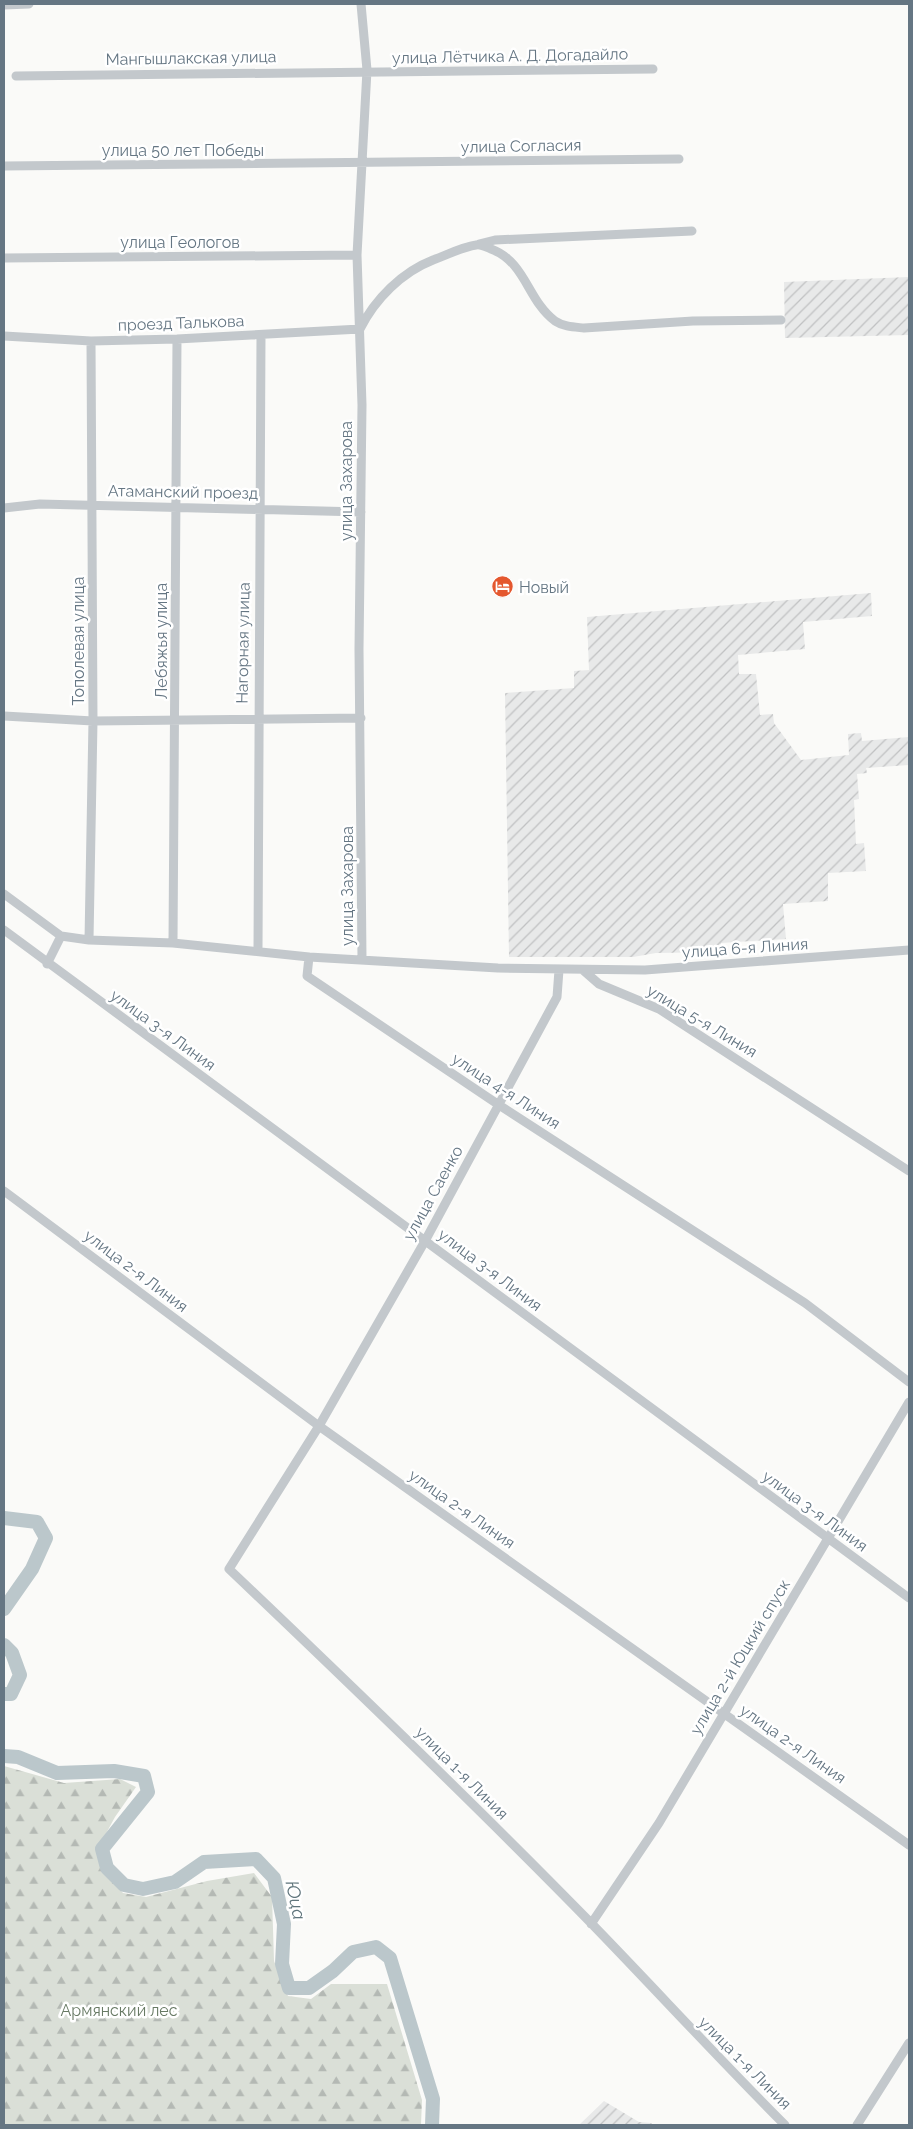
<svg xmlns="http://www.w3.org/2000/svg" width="913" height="2129" viewBox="0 0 913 2129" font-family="Raleway,sans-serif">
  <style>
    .industrial { fill: url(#industrial-furrows) }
    .forest { fill: url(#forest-firs) }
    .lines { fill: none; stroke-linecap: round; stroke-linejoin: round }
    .river { stroke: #bbc7cb; stroke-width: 14 }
    .minor { stroke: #c3c8cc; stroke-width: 9 }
    .labels { text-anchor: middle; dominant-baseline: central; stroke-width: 5; stroke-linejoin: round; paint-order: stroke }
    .street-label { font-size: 16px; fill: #657683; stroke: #fff }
    .poi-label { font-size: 16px; fill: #657683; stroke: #fff; text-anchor: start }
    .park-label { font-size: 16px; fill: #687a64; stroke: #fff }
    .water-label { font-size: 18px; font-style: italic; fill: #60757c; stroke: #fff }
  </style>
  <defs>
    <pattern id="industrial-furrows" width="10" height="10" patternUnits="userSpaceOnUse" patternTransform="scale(1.25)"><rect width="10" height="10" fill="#e8e9e9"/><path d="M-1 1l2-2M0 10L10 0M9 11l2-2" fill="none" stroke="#c0c1c2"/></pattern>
    <pattern id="forest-firs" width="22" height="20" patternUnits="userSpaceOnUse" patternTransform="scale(1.25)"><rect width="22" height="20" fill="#dadfd7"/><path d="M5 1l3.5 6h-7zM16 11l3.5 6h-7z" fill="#b4b9b4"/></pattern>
  </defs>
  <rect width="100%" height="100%" fill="#fafaf8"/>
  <path class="industrial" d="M 909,277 L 909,335 L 785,338 L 784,282 Z
    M 871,593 L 872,616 L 803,622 L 805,649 L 738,655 L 739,674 L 756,674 L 760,715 L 773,714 L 774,723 L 801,760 L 849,755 L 848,734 L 861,733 L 862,741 L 909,737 L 909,765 L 866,768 L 867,773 L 857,774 L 859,799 L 854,800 L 856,844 L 864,843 L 866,871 L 828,873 L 828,901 L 783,904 L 786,939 L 721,943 L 721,952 L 656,953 L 633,957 L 509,957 L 505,693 L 574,688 L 574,671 L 589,670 L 587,617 Z
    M 604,2101 L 639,2122 L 651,2123 L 653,2125 L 579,2125 Z"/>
  <path class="forest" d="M 4,1766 L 64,1783 L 120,1779 L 136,1787 L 115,1817 L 97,1850 L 103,1872 L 123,1893 L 146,1897 L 207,1881 L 254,1873 L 272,1897 L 274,1961 L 288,1996 L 311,1999 L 331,1984 L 387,1984 L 422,2100 L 421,2125 L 4,2125 Z"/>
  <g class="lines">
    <path class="river" d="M 4,1518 L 37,1522 L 46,1538 L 32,1569 L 4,1609
      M 4,1645 L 12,1653 L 20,1675 L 11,1694 L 4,1694
      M 4,1756 L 18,1757 L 57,1773 L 114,1771 L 144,1776 L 148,1792 L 102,1849 L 107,1868 L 124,1885 L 143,1889 L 175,1882 L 204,1862 L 256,1859 L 274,1878 L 284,1924 L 282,1964 L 289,1988 L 309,1988 L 333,1971 L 353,1952 L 376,1947 L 390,1958 L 433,2099 L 432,2125"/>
    <path class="minor" d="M 361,4 L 367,70 L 357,255 L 362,405 L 359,649 L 362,959
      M 4,5 L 29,4
      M 16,76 L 653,69
      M 4,166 L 679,159
      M 479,244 L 495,240 L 692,231
      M 4,258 L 357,255
      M 4,336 L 91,341 L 177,339 L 360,329 C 375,299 402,272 433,260 C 447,255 462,247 476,245 C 481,244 486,247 491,249 C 526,262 527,300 555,321 C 564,327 574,327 584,328 L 693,321 L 781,320
      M 4,508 L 40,504 L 361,512
      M 4,716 L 93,721 L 361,718
      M 4,894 L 61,936 L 89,940 L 173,943 L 309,957 L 498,968 L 645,970 L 909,950
      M 4,930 L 909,1598
      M 89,940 L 93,721 L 91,341
      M 173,943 L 177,339
      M 258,950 L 261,335
      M 309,957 L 307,976 L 499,1105 L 805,1303 L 909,1382
      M 47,964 L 61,936
      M 559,970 L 557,997 L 425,1241 L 319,1426 L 229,1569 C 351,1685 473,1802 591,1923 C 656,1990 719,2059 785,2125
      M 583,970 L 599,984 L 659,1009 L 909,1171
      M 4,1191 L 319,1426 L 909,1845
      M 591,1924 L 659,1823 L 909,1402
      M 857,2125 L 909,2043"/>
  </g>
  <defs>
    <symbol id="hotel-disc" viewBox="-11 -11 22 22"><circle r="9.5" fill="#e4572e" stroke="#fff"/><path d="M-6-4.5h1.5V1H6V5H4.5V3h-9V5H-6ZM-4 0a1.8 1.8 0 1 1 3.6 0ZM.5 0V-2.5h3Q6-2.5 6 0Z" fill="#fff"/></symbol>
  </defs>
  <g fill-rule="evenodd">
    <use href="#hotel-disc" x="490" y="574" width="25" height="25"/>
  </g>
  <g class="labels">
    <g class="street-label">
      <text transform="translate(510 56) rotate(-1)">улица Лётчика А. Д. Догадайло</text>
      <text transform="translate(191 58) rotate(-1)">Мангышлакская улица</text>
      <text transform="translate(521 146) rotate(-1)">улица Согласия</text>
      <text x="183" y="150">улица 50 лет Победы</text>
      <text x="180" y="242">улица Геологов</text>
      <text transform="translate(181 323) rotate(-2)">проезд Талькова</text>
      <text transform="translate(346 481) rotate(-90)">улица Захарова</text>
      <text transform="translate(183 492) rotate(1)">Атаманский проезд</text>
      <text transform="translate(78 641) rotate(-90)">Тополевая улица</text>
      <text transform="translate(161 641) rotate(-90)">Лебяжья улица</text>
      <text transform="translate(243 643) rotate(-89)">Нагорная улица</text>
      <text transform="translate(347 886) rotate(-90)">улица Захарова</text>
      <text transform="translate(745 948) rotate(-4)">улица 6-я Линия</text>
      <text transform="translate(702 1021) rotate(31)">улица 5-я Линия</text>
      <text transform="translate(163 1030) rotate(36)">улица 3-я Линия</text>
      <text transform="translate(506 1091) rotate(33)">улица 4-я Линия</text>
      <text transform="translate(433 1193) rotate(-61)">улица Саенко</text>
      <text transform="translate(490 1270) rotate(37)">улица 3-я Линия</text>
      <text transform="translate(136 1271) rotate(37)">улица 2-я Линия</text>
      <text transform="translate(462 1509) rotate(35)">улица 2-я Линия</text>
      <text transform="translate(815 1511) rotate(36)">улица 3-я Линия</text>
      <text transform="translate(740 1657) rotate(-59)">улица 2-й Юцкий спуск</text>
      <text transform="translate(793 1744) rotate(35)">улица 2-я Линия</text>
      <text transform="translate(462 1773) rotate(45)">улица 1-я Линия</text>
      <text transform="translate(745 2063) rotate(45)">улица 1-я Линия</text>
    </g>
    <g class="poi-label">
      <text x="519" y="587">Новый</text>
    </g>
    <g class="park-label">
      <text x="119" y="2010">Армянский лес</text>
    </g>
    <g class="water-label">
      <text transform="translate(296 1900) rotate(78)">Юца</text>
    </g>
  </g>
  <rect width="913" height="2129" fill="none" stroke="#657683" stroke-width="10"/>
</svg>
